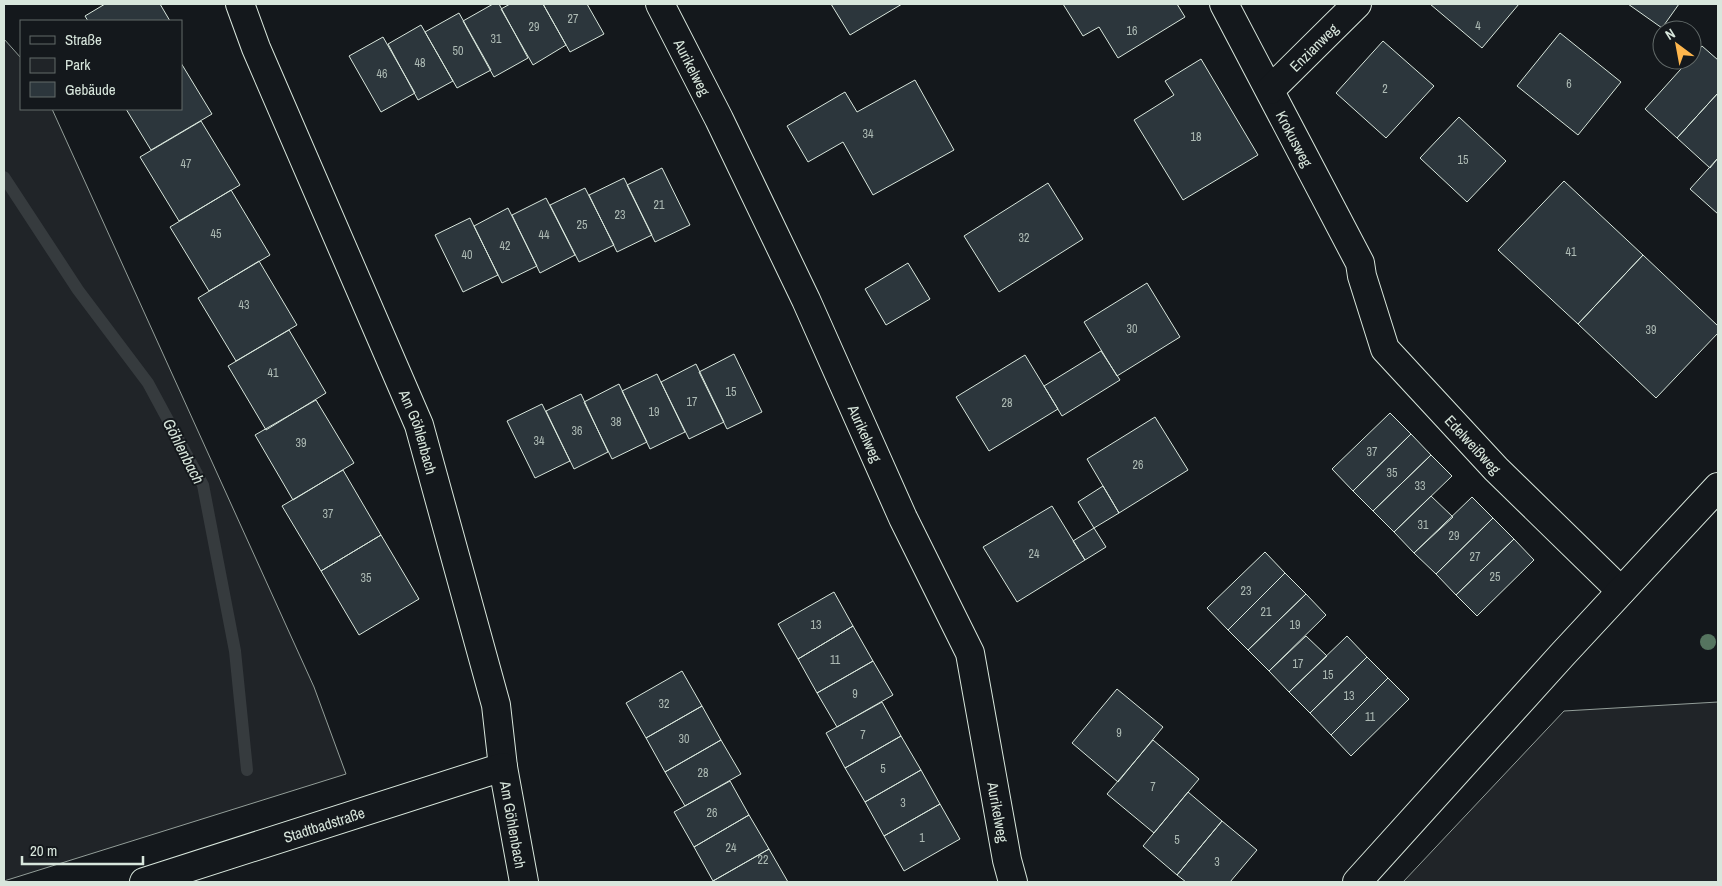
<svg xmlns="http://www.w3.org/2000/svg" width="1722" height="886" viewBox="0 0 1722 886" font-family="'Archivo Narrow',sans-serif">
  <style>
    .green { fill: #202428; stroke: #939e99 }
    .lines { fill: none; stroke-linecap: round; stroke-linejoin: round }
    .stream { stroke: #363b3e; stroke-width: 12 }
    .building { fill: #2c363c; stroke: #d8e6dc }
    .minor-casing { stroke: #d8e6dc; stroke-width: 30 }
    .minor { stroke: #14181c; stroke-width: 28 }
    .tree { fill: #55745f }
    .labels { text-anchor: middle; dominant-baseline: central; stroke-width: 4; stroke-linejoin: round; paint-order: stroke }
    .number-label { font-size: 12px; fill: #adbab4 }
    .street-label { font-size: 15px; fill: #d8e6dc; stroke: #14181c }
    .water-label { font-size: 16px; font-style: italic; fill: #d8e6dc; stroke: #14181c }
  </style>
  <rect width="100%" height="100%" fill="#14181c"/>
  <path class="green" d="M 4,39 L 21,58 L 21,109 L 52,109 L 314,687 L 346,774 L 4,881 Z
    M 1718,702 L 1718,882 L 1403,882 L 1564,711 Z"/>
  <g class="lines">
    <path class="stream" d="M 4,177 L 78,290 L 148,383 L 203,485 L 235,651 L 247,770"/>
  </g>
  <path class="building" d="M 105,4 L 160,4 L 170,21 L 88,21 L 85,16 Z
    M 493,4 L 499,4 L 528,58 L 494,77 L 463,21 Z
    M 510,4 L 543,4 L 566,45 L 533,65 L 501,9 Z
    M 543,4 L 587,4 L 604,34 L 570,52 Z
    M 831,4 L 902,4 L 850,35 Z
    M 1063,4 L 1177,4 L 1185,17 L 1118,58 L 1099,27 L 1083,36 Z
    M 1430,4 L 1519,4 L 1482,48 Z
    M 1628,4 L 1679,4 L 1662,28 Z
    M 459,13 L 491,70 L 457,88 L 425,32 Z
    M 421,25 L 453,81 L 418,100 L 388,44 Z
    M 1560,33 L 1621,82 L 1578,135 L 1517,86 Z
    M 383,37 L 415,93 L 381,112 L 349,56 Z
    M 1383,41 L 1434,86 L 1386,138 L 1336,93 Z
    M 1702,46 L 1718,60 L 1718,93 L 1677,138 L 1645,109 L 1689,60 L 1692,60 L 1692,57 Z
    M 1201,59 L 1258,155 L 1183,200 L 1134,120 L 1174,95 L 1165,81 Z
    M 181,63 L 212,114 L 151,150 L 126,109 L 181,109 Z
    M 915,80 L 954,150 L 873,195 L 843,142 L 808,162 L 787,126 L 845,92 L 857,112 Z
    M 1718,93 L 1718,158 L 1710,168 L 1677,138 Z
    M 1459,117 L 1506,161 L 1467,202 L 1420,158 Z
    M 201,121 L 240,185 L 179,221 L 140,157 Z
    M 1718,158 L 1718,214 L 1690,189 Z
    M 662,168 L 690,225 L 655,242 L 627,185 Z
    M 624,178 L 652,235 L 617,252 L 589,195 Z
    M 1564,181 L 1643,255 L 1578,324 L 1498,250 Z
    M 1048,183 L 1083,239 L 999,292 L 964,236 Z
    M 585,188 L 614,245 L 579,262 L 550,205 Z
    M 231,190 L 270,255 L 209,291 L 170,227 Z
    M 546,198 L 575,255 L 540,273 L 512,215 Z
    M 508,208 L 537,266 L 502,283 L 474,226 Z
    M 470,218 L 498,275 L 463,292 L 435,235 Z
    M 1643,255 L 1718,326 L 1718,333 L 1656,398 L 1578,324 Z
    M 259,261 L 297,325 L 236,361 L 198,298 Z
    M 908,263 L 930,299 L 886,325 L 865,289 Z
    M 1147,283 L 1180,337 L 1117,376 L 1084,322 Z
    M 289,330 L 326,393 L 266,430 L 228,366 Z
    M 1101,351 L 1120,380 L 1062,416 L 1044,386 Z
    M 734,354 L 762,412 L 727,429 L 699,372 Z
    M 1025,355 L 1058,409 L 989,451 L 956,397 Z
    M 696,364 L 724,422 L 689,439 L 661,382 Z
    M 657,374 L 685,432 L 650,449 L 622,391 Z
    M 619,384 L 647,442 L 612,459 L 584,402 Z
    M 581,394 L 608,452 L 574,469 L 546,411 Z
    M 316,400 L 354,463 L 293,500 L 255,435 Z
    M 542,404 L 570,461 L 535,478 L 507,421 Z
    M 1390,413 L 1411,434 L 1353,491 L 1332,469 Z
    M 1155,417 L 1188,470 L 1119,513 L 1087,459 Z
    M 1411,434 L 1431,455 L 1373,511 L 1353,491 Z
    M 1431,455 L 1452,476 L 1394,532 L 1373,511 Z
    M 343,470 L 381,535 L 321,571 L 282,506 Z
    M 1103,486 L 1119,513 L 1094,528 L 1078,502 Z
    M 1431,496 L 1453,517 L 1414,553 L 1394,532 Z
    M 1472,497 L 1493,518 L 1436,574 L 1414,553 Z
    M 1052,506 L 1085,560 L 1017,602 L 983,547 Z
    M 1493,518 L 1514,539 L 1456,595 L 1436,574 Z
    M 1094,528 L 1106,547 L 1085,560 L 1073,541 Z
    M 381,535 L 419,599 L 359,635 L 321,571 Z
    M 1514,539 L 1534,560 L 1477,616 L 1456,595 Z
    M 1265,552 L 1285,573 L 1228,630 L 1207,608 Z
    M 1285,573 L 1306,594 L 1248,650 L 1228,630 Z
    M 834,592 L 853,626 L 798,659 L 778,624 Z
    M 1306,594 L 1326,615 L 1269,671 L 1248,650 Z
    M 853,626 L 873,661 L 817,693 L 798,659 Z
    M 1306,636 L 1327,656 L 1289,692 L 1269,671 Z
    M 1347,636 L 1367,657 L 1310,713 L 1289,692 Z
    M 1367,657 L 1388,678 L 1331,735 L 1310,713 Z
    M 873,661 L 893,695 L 837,727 L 817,693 Z
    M 682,671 L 702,706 L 646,738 L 626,703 Z
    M 1388,678 L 1409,699 L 1351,756 L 1331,735 Z
    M 1117,689 L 1163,727 L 1118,782 L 1072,743 Z
    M 882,702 L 901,736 L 845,768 L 826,733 Z
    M 702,706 L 721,740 L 665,772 L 646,738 Z
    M 901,736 L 921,770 L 865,802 L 845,768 Z
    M 721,740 L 741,774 L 685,806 L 665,772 Z
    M 1153,740 L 1199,779 L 1154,833 L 1107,794 Z
    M 921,770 L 940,804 L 884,836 L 865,802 Z
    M 730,781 L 749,815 L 694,847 L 674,812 Z
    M 1188,792 L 1222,821 L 1177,875 L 1143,846 Z
    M 940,804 L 960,839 L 904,871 L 884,836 Z
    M 749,815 L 769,849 L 713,881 L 694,847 Z
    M 1222,821 L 1257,850 L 1230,882 L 1186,882 L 1177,875 Z
    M 769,849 L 788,882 L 714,882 L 713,881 Z"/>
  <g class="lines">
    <defs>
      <g id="minor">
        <path id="s1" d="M 240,4 L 256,48 L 419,425 L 496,705 L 503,767 L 524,882"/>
        <path id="s2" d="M 660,4 L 719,119 L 806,300 L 903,518 L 970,653 L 1007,860 L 1013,882"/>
        <path id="s3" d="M 1224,4 L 1360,263 L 1362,276 L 1385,349 L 1496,469 L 1621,591"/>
        <path id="s4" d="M 1270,90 L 1357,4"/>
        <path id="s5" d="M 144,882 L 503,767"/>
        <path d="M 1357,882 L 1562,655 L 1718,487"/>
      </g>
    </defs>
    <use href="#minor" class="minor-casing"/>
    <use href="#minor" class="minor"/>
  </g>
  <circle class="tree" cx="1708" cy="642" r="8"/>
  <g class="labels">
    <g class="number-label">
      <text x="573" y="19">27</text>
      <text x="1478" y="26">4</text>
      <text x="534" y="27">29</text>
      <text x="1132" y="31">16</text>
      <text x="496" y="39">31</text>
      <text x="458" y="51">50</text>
      <text x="420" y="63">48</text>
      <text x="382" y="74">46</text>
      <text x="1569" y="84">6</text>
      <text x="1385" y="89">2</text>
      <text x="868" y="134">34</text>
      <text x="1196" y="137">18</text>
      <text x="1463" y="160">15</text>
      <text x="186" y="164">47</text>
      <text x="659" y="205">21</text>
      <text x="620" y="215">23</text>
      <text x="582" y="225">25</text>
      <text x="216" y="234">45</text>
      <text x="544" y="235">44</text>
      <text x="1024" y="238">32</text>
      <text x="505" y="246">42</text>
      <text x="1571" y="252">41</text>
      <text x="467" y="255">40</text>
      <text x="244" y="305">43</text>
      <text x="1132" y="329">30</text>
      <text x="1651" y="330">39</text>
      <text x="273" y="373">41</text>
      <text x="731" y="392">15</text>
      <text x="692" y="402">17</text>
      <text x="1007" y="403">28</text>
      <text x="654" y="412">19</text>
      <text x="616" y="422">38</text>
      <text x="577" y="431">36</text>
      <text x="539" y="441">34</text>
      <text x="301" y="443">39</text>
      <text x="1372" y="452">37</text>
      <text x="1138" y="465">26</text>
      <text x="1392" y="473">35</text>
      <text x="1420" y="486">33</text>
      <text x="328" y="514">37</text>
      <text x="1423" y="525">31</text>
      <text x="1454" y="536">29</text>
      <text x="1034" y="554">24</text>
      <text x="1475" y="557">27</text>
      <text x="1495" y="577">25</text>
      <text x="366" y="578">35</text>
      <text x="1246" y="591">23</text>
      <text x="1266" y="612">21</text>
      <text x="816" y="625">13</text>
      <text x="1295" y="625">19</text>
      <text x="835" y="660">11</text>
      <text x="1298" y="664">17</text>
      <text x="1328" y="675">15</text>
      <text x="855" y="694">9</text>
      <text x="1349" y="696">13</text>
      <text x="664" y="704">32</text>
      <text x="1370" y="717">11</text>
      <text x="1119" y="733">9</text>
      <text x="863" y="735">7</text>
      <text x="684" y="739">30</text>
      <text x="883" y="769">5</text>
      <text x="703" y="773">28</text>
      <text x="1153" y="787">7</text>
      <text x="903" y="803">3</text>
      <text x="712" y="813">26</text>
      <text x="922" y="838">1</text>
      <text x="1177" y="840">5</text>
      <text x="731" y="848">24</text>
      <text x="763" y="860">22</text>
      <text x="1217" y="862">3</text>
    </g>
    <g class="street-label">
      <text stroke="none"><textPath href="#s4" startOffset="61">Enzianweg</textPath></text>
      <text stroke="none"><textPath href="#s2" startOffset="71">Aurikelweg</textPath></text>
      <text stroke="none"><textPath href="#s3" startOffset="152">Krokusweg</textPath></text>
      <text stroke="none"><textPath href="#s1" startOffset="464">Am Göhlenbach</textPath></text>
      <text stroke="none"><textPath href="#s2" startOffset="476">Aurikelweg</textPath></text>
      <text stroke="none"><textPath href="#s3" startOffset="512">Edelweißweg</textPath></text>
      <text stroke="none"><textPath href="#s2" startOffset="881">Aurikelweg</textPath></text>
      <text stroke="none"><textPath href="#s1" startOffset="869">Am Göhlenbach</textPath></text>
      <text stroke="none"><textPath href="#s5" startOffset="189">Stadtbadstraße</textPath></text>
    </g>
    <g class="water-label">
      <text transform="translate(184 451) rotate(63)">Göhlenbach</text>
    </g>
  </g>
  <rect width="1722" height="886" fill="none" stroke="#d8e6dc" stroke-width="10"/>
  <rect x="20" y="20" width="162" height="90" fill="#14181c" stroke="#626a69"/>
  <rect x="30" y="36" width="25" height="8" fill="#14181c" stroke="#626a69"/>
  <text x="65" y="45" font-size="15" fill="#d8e6dc">Straße</text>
  <rect x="30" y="58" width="25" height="15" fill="#202428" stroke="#626a69"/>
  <text x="65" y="70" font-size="15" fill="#d8e6dc">Park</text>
  <rect x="30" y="82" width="25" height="15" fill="#2c363c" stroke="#626a69"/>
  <text x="65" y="95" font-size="15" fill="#d8e6dc">Gebäude</text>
  <g transform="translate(1677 45) rotate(328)"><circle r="24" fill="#14181c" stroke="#626a69"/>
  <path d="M0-4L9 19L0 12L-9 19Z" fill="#ffb74d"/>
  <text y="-8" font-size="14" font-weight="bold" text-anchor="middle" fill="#d8e6dc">N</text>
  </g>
  <path d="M22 856v8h121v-8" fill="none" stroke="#d8e6dc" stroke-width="2.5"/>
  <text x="30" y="856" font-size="15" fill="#d8e6dc" stroke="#14181c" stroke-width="4" paint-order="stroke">20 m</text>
</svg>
